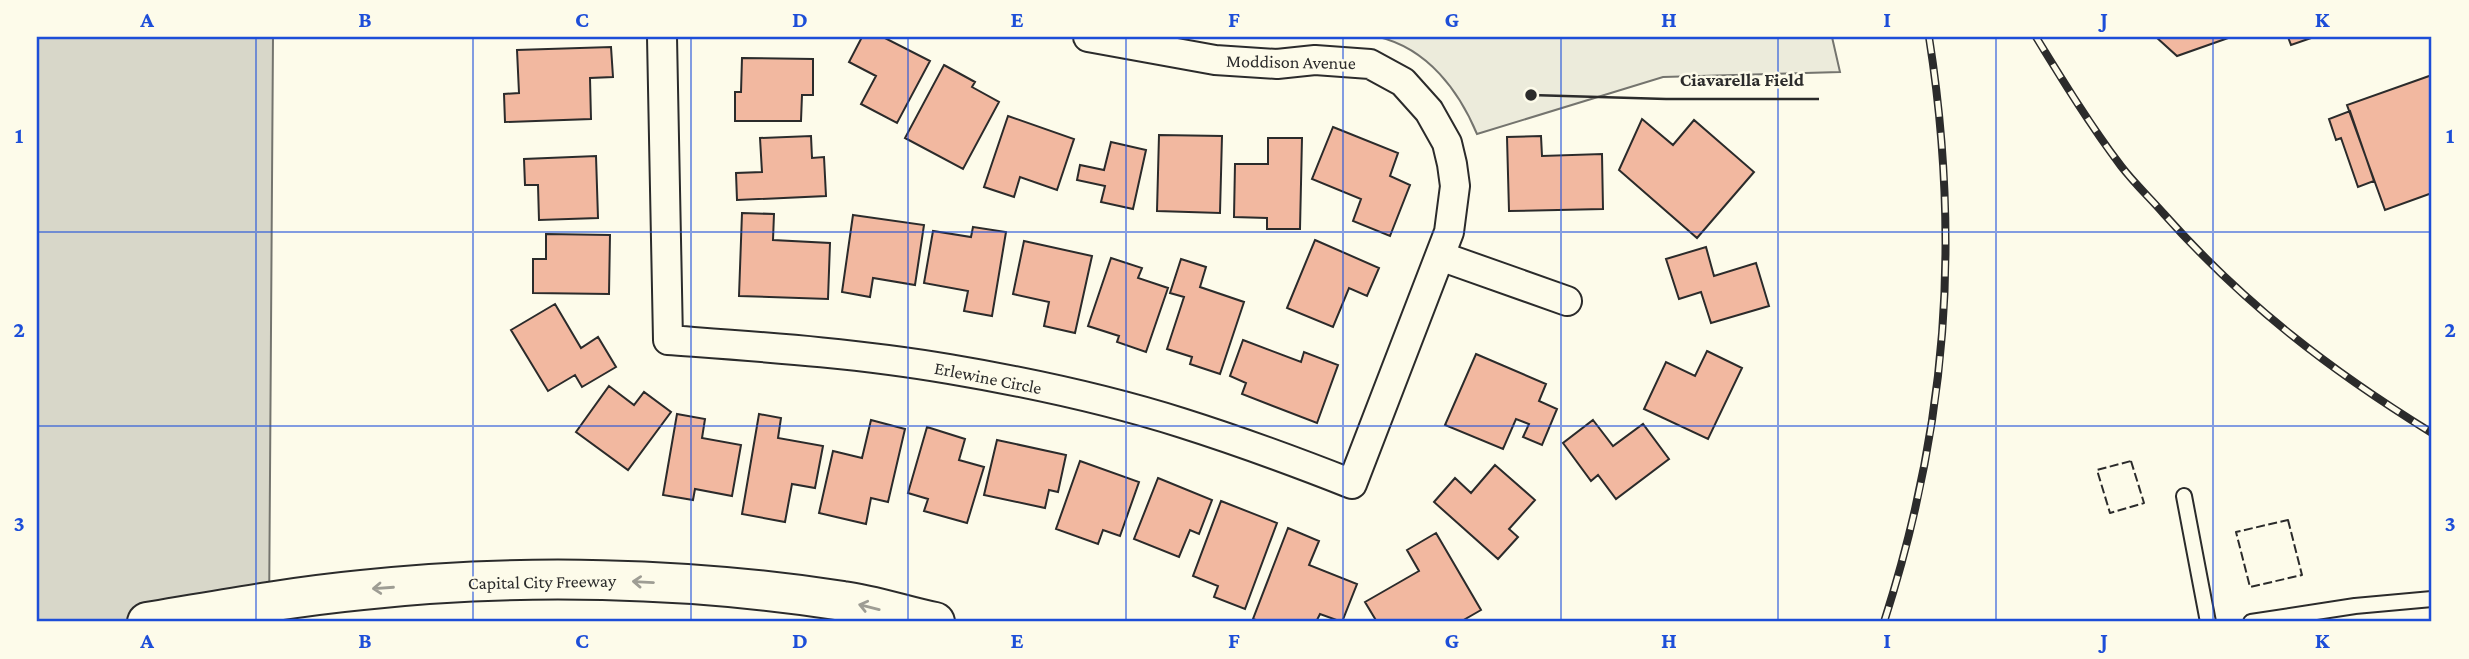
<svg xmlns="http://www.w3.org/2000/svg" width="2469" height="659" viewBox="0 0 2469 659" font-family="'Crimson Pro',serif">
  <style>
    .green { fill: #ecebdb; stroke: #74746e; stroke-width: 2 }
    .water { fill: #d8d7c9; stroke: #74746e; stroke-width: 2 }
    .building { fill: #f2b8a0; stroke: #2b2b2b; stroke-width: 2 }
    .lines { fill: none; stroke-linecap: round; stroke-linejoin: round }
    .service-casing { stroke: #2b2b2b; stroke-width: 18 }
    .minor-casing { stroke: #2b2b2b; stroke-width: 32 }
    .motorway-casing { stroke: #2b2b2b; stroke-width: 42 }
    .service { stroke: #fdfbea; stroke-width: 14 }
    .minor { stroke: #fdfbea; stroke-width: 28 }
    .motorway { stroke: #fdfbea; stroke-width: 38 }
    .rail-casing { stroke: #2b2b2b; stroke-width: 8 }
    .rail { stroke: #fdfbea; stroke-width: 5; stroke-dasharray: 16; stroke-linecap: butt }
    .fence { stroke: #2b2b2b; stroke-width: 2; stroke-dasharray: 9 3.5; stroke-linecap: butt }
    .oneway { stroke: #9e9d94 }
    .grid { fill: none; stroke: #1d4ed8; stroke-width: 2; stroke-opacity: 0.55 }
    .labels { text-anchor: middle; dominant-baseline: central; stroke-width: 5; stroke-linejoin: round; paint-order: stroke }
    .street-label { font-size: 18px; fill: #2b2b2b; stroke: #fdfbea }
    .leader { fill: none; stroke: #2b2b2b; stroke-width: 2.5 }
    .callout-dot { fill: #2b2b2b; stroke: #fdfbea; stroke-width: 2.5 }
    .callout-label { font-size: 19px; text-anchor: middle; font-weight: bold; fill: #2b2b2b; stroke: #fdfbea; stroke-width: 5; stroke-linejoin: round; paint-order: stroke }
    .neatline { fill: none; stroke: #1d4ed8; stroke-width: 2.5 }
    .grid-label { font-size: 23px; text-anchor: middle; font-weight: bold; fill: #1d4ed8 }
  </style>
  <rect width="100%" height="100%" fill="#fdfbea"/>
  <path class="green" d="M 1379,37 L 1832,37 L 1840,72 L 1663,77 L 1477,134 C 1459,91 1428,49 1379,37 Z"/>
  <path class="water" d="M 37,37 L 273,37 L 269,622 L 37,622 Z"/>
  <path class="building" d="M 862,37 L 883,37 L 930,61 L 897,123 L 861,104 L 876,76 L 849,62 Z
    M 2156,37 L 2231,37 L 2177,56 Z
    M 2288,37 L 2314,37 L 2291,45 Z
    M 611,47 L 613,77 L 590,78 L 591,119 L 505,122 L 504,94 L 519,93 L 517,50 Z
    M 742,58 L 813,59 L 813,95 L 802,95 L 801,121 L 735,121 L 735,92 L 741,92 Z
    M 944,65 L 975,82 L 972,87 L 999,102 L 963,169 L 905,138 Z
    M 2432,75 L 2432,193 L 2385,210 L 2347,105 Z
    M 2350,111 L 2374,181 L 2358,187 L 2341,138 L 2336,140 L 2329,119 Z
    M 1008,116 L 1074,139 L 1057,190 L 1020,177 L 1014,197 L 984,187 Z
    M 1642,119 L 1673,145 L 1694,120 L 1754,172 L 1697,238 L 1619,170 Z
    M 1333,127 L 1398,153 L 1390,176 L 1410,185 L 1390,236 L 1353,221 L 1361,199 L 1312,179 Z
    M 1159,135 L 1222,136 L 1220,213 L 1157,211 Z
    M 811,136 L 812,158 L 824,157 L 826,196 L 737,200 L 736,173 L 762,172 L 760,138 Z
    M 1541,136 L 1542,156 L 1602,154 L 1603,209 L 1509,211 L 1507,137 Z
    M 1268,138 L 1302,138 L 1300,229 L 1267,229 L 1267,218 L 1234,217 L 1235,164 L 1268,164 Z
    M 1111,142 L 1146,150 L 1133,209 L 1101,202 L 1105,186 L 1077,180 L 1080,165 L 1104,170 Z
    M 596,156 L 598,218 L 539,220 L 538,185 L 525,185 L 524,159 Z
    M 742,213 L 774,214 L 773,240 L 830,243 L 828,299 L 739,296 Z
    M 853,215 L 924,225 L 915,285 L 873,278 L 870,297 L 842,292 Z
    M 973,227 L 1006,232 L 992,316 L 964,311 L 968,291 L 924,283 L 933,231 L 971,237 Z
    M 546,234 L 610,235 L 609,294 L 533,293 L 533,259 L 546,259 Z
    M 1315,240 L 1379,268 L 1367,296 L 1349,288 L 1333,327 L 1287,308 Z
    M 1024,241 L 1092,256 L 1075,333 L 1044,326 L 1049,302 L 1013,294 Z
    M 1706,247 L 1714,276 L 1756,263 L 1769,306 L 1711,323 L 1701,292 L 1679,299 L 1666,259 Z
    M 1111,258 L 1142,268 L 1138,278 L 1168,288 L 1146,352 L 1117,342 L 1119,336 L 1088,326 Z
    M 1181,259 L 1206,267 L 1200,287 L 1244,302 L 1220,374 L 1190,364 L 1192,357 L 1167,349 L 1184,297 L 1170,293 Z
    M 555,304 L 581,348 L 598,337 L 616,367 L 582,387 L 575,375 L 548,391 L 511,330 Z
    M 1243,340 L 1301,362 L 1304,352 L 1338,365 L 1317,423 L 1242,394 L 1246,383 L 1230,376 Z
    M 1707,351 L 1742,368 L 1708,439 L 1644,409 L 1666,362 L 1695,376 Z
    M 1476,354 L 1546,384 L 1539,401 L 1557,409 L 1542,445 L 1523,437 L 1529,424 L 1516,419 L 1503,449 L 1445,425 Z
    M 609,386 L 634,405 L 644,392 L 671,412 L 628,470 L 576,432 Z
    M 677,414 L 705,419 L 702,438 L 741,445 L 732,496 L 695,489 L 693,500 L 663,495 Z
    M 759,414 L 781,418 L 778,438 L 823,446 L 815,488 L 792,484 L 785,522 L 742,514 Z
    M 871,420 L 905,429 L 888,502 L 871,498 L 866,524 L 819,513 L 833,451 L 862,458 Z
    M 1593,420 L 1613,446 L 1643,424 L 1669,459 L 1616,499 L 1598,475 L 1591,481 L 1563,443 Z
    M 927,427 L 965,439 L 959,460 L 984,467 L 967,523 L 924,511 L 928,499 L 908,493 Z
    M 997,440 L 1066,455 L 1058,492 L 1049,490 L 1045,508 L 984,495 Z
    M 1080,461 L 1139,482 L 1120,536 L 1103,530 L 1098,544 L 1056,529 Z
    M 1495,465 L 1535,500 L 1509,529 L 1518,537 L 1498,559 L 1434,502 L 1455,478 L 1471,493 Z
    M 1158,478 L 1212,500 L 1199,534 L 1190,530 L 1179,557 L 1134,539 Z
    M 1221,501 L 1277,523 L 1245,609 L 1214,597 L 1218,586 L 1193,576 Z
    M 1288,528 L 1319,541 L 1309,565 L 1357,584 L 1342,622 L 1320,614 L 1316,622 L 1261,622 L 1253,619 Z
    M 1436,533 L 1481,610 L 1460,622 L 1377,622 L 1365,602 L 1419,571 L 1407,550 Z"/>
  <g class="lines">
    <defs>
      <path id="service" d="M 2184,496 L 2208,622
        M 2251,622 L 2355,606 L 2432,599"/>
      <path id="minor" d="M 662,37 L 668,340 C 762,347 856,353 949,369 C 1026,382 1106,399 1182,423 C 1239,441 1296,462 1352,484 L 1449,232 L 1455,186 L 1452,164 L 1447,143 L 1429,111 L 1403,82 L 1370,64 L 1315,60 L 1277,64 L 1215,60 L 1088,37
        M 1440,256 L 1567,301"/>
      <path id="motorway" d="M 147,622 C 219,610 290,597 362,590 C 519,573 687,577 843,601 C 874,605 905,616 935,622"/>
    </defs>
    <use href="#service" class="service-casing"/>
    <use href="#minor" class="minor-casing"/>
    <use href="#motorway" class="motorway-casing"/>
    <use href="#service" class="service"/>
    <use href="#minor" class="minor"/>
    <use href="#motorway" class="motorway"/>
    <defs>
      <path id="rail" d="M 2036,37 C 2063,81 2090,125 2121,166 C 2134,183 2150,198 2164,214 C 2244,304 2330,370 2432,433
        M 1884,622 C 1947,426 1961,241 1929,37"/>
    </defs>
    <use href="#rail" class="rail-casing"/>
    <use href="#rail" class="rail"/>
    <path class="fence" d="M 2131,461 L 2144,503 L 2110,513 L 2097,470 Z
      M 2288,520 L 2302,575 L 2250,587 L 2236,532 Z"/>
  </g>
  <defs><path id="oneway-shaft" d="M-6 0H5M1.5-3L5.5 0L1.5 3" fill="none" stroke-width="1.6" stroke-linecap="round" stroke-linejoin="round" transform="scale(1.75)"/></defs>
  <g class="oneway">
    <use href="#oneway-shaft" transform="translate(643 582) rotate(-177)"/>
    <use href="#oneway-shaft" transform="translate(383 588) rotate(176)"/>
    <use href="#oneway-shaft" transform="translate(869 607) rotate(-166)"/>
  </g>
  <path class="grid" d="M 256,37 L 256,622M 473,37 L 473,622M 691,37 L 691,622M 908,37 L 908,622M 1126,37 L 1126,622M 1343,37 L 1343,622M 1561,37 L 1561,622M 1778,37 L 1778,622M 1996,37 L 1996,622M 2213,37 L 2213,622M 37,232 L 2432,232M 37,426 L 2432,426"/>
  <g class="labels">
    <g class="street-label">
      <text transform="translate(1291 62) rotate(1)">Moddison Avenue</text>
      <text transform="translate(988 378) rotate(11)">Erlewine Circle</text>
      <text transform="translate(542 582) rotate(-1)">Capital City Freeway</text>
    </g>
  </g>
  <path class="leader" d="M1531 95L1666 99H1819"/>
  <circle class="callout-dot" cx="1531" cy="95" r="7"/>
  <g class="callout-label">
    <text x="1742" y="86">Ciavarella Field</text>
  </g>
  <rect width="2469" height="659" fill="none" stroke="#fdfbea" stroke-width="77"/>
  <rect x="38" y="38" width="2392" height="582" class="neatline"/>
  <g class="grid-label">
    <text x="147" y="27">A</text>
    <text x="365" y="27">B</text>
    <text x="582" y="27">C</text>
    <text x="800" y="27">D</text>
    <text x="1017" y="27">E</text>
    <text x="1234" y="27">F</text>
    <text x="1452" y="27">G</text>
    <text x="1669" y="27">H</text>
    <text x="1887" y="27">I</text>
    <text x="2104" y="27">J</text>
    <text x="2322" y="27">K</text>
    <text x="19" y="143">1</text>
    <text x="2450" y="143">1</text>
    <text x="19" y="337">2</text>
    <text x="2450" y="337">2</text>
    <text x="19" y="531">3</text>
    <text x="2450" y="531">3</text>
    <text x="147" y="648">A</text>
    <text x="365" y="648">B</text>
    <text x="582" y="648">C</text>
    <text x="800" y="648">D</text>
    <text x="1017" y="648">E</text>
    <text x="1234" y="648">F</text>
    <text x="1452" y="648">G</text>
    <text x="1669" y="648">H</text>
    <text x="1887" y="648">I</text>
    <text x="2104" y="648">J</text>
    <text x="2322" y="648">K</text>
  </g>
</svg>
